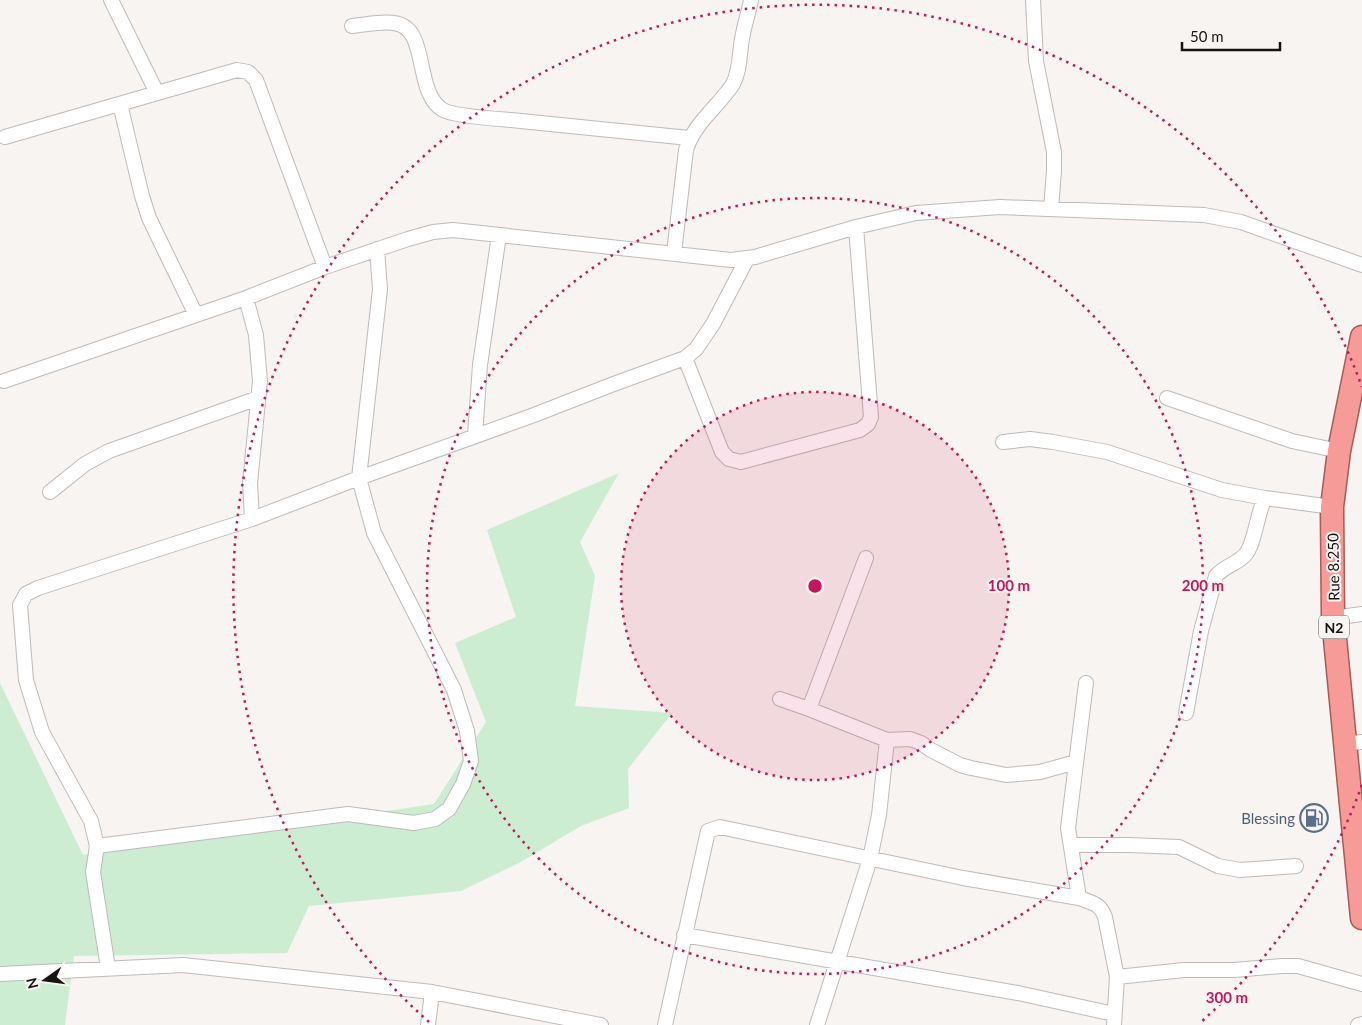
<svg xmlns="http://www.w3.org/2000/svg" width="1362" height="1025" viewBox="0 0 1362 1025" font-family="Lato,sans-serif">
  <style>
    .green { fill: #ccedd2 }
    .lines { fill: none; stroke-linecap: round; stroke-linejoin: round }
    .minor-casing { stroke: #bebab8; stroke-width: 16 }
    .trunk-casing { stroke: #a65c58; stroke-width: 25 }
    .minor { stroke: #fff; stroke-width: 14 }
    .trunk { stroke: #f69b97; stroke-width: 22 }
    .ring { fill: none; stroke: #c2185b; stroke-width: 2.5; stroke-dasharray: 2.5 5 }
    .labels { text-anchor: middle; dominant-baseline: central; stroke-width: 4; stroke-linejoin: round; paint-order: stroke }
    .shield { fill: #f8f4f1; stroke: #595756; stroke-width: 1 }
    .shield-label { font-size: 14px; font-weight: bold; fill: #151413 }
    .street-label { font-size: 15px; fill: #151413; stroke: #f8f4f1 }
    .service-label { font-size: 15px; fill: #4e5e75; stroke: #f8f4f1; text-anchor: end }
    .centre { fill: #c2185b; stroke: #f8f4f1; stroke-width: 2.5 }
    .ring-label { font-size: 15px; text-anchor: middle; font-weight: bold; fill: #c2185b; stroke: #f8f4f1; stroke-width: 4; stroke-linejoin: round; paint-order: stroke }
  </style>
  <rect width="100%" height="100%" fill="#f8f4f1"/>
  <path class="green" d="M 619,473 L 580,542 L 595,576 L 575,706 L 672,713 L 628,769 L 629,808 L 581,826 L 519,863 L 461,891 L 309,906 L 287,953 L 74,956 L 65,1025 L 0,1025 L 0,683 L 83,855 L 434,804 L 486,722 L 455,643 L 516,617 L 487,530 Z"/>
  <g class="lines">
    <defs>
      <path id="minor" d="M 111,0 L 157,93
        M 1033,0 L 1036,61 L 1054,152 L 1054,171 L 1051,209
        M 352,26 C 365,25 381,21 394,23 C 430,27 413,92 443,110 C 453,116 498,119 511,120 C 570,126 630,132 689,138
        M 120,104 L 142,196 L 149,218 L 196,315
        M 5,137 L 237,70 L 248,72 L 256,80 L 325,267
        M 377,249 L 380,289 L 359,478 L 534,415 L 611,385 L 685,358 L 696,349 L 713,324 L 747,259
        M 674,253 L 686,150 C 694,123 718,107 733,84 C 741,69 739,50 743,34 C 745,23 749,11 751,0
        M 246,298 L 256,335 L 260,381 L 250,483 L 252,519
        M 685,358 L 722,452 L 729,459 L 741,462 L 860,430 L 868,424 L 871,417 L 856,227
        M 4,381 L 246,298 L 325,267 L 408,239 L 433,232 L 453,230 L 731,260 L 755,257 L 856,227 L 916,213 L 1000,207 L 1204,215 L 1241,222 L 1362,265
        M 1167,398 L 1292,441 L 1339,451
        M 475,435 L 480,365 L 499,235
        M 1003,442 L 1030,439 L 1053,442 L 1107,452 L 1222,490 L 1265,498 L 1332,507
        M 50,492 L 85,464 L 109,451 L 258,398
        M 1333,618 L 1362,614
        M 780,699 L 809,709 L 887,740 L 910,739 L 921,743 L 931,750 L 960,765 L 971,768 L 1006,775 L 1040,772 L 1076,762
        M 809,709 L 866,558
        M 1186,713 L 1201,631 L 1216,576 C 1224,566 1237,564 1245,555 C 1255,544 1257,513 1265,498
        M 1345,744 L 1362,742
        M 1071,845 L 1129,845 L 1179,847 L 1218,866 L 1240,870 L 1296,866
        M 97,846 L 348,814 L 414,823 L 435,819 L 449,809 L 463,784 L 471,761 L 467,731 L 454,690 L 374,533 L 359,478 L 252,519 L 38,588 L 26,594 L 20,605 L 26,680 L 42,732 L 91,821 L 97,846 L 93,872 L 108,968
        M 1079,898 L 1068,828 L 1086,683
        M 684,935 L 1018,993 L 1114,1014
        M 0,974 L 183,965 L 432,992 L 601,1025
        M 1117,977 L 1184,970 L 1234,970 L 1282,966 L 1298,966 L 1362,984
        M 428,1025 L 432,992
        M 665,1025 L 708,831 L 720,827 L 963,878 L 1079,898 C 1092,903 1100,903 1105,917 L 1117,977 L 1114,1025
        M 817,1025 L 870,859 L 879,815 L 887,740
        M 1358,1025 L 1362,1024"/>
      <path id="trunk" d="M 1362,337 L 1339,451 L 1332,507 L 1333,618 L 1362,918"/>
    </defs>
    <use href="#minor" class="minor-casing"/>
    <use href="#trunk" class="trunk-casing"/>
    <use href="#minor" class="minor"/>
    <use href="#trunk" class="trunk"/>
  </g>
  <circle cx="815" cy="586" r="194" fill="#c2185b" fill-opacity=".12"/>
  <g class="ring">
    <circle cx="815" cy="586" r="194"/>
    <circle cx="815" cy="586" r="388"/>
    <path d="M1362 785A582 582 0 0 1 1201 1022M429 1022A582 582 0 1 1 1362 387"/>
  </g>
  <defs>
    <symbol id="fuel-ring" viewBox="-11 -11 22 22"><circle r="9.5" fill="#f8f4f1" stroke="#5c6f8a" stroke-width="1.5"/><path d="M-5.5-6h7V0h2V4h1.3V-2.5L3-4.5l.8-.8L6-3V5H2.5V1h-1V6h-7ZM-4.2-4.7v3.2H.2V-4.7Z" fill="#5c6f8a"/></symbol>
  </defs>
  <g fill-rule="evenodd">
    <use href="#fuel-ring" x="1298" y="802" width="32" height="32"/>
  </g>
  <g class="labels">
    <rect class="shield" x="1319" y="615.5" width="30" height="23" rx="4"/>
    <g class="shield-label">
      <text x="1334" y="627">N2</text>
    </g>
    <g class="street-label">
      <text transform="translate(1333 567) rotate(-91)">Rue 8.250</text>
    </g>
    <g class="service-label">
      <text x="1295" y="818">Blessing</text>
    </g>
  </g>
  <circle cx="815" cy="586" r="8" class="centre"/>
  <g class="ring-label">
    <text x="1009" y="591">100 m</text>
    <text x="1203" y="591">200 m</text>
    <text x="1227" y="1003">300 m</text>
  </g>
  <g transform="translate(45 980) rotate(256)" stroke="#f8f4f1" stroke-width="4" paint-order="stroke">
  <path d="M0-4L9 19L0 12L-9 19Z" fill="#151413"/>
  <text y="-8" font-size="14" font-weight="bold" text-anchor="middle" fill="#151413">N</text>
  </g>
  <path d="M1182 42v8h98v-8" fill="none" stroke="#151413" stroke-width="2.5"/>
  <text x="1190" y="42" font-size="15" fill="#151413" stroke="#f8f4f1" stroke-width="4" paint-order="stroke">50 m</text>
</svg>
